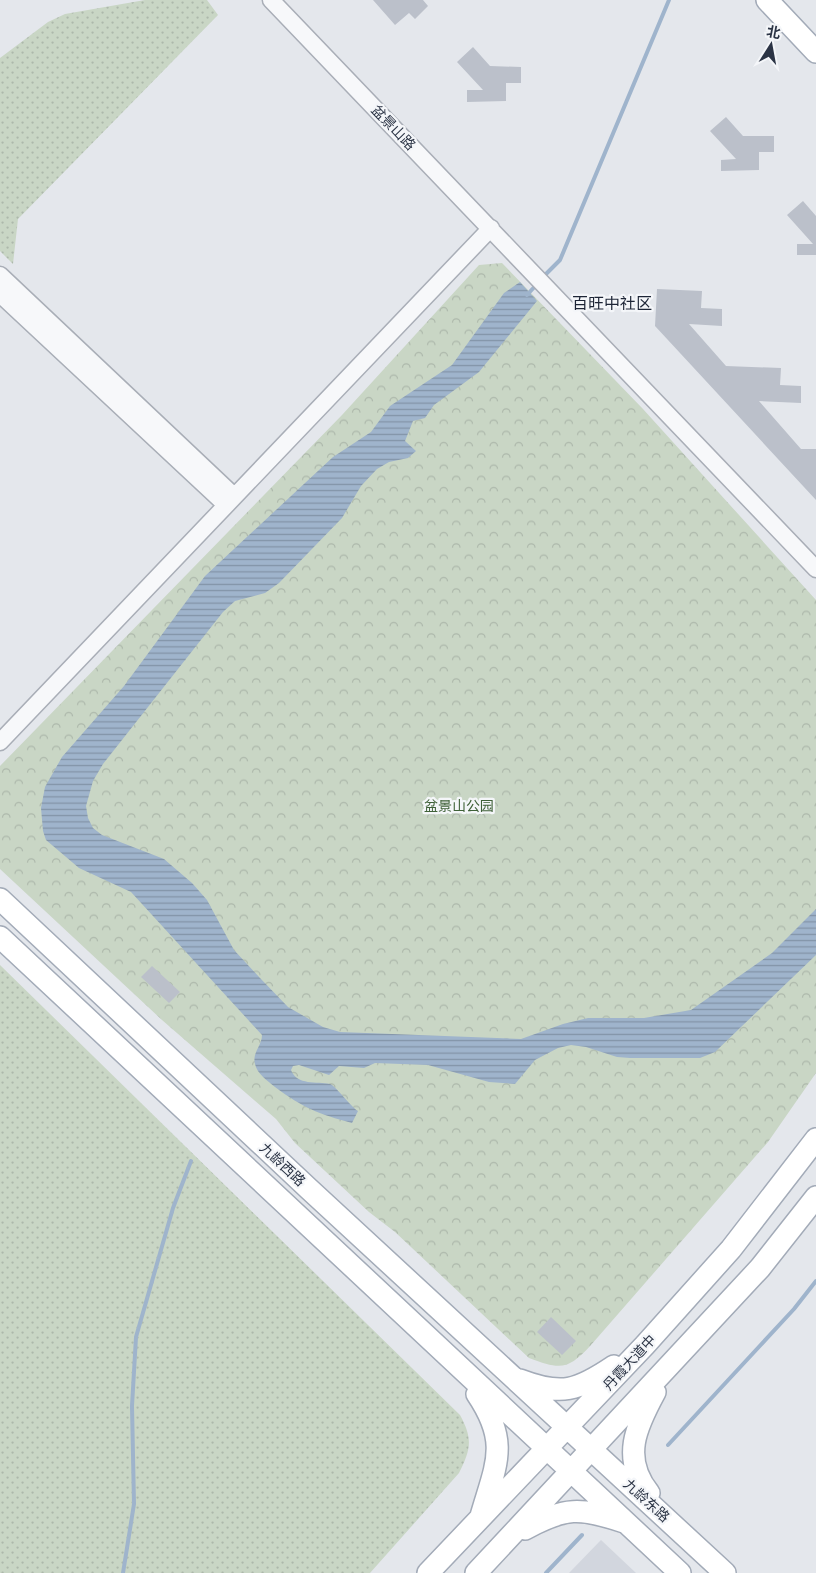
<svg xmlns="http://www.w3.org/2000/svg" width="816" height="1573" viewBox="0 0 816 1573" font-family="Commissioner,'Noto Sans SC',sans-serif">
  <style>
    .built { fill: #d2d6de }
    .grass { fill: url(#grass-dots) }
    .park { fill: url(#park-crowns) }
    .water { fill: url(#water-rules) }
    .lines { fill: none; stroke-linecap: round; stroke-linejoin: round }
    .stream { stroke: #9fb4cc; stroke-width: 4 }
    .building { fill: #bbc0ca }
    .minor-casing { stroke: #a9aeb7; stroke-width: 19 }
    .major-casing { stroke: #a3abb8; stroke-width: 24 }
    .minor { stroke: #f7f8fa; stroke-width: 16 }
    .major { stroke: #fff; stroke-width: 21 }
    .labels { text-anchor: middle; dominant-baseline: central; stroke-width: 4.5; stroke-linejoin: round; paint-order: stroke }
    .street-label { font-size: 14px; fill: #2b3445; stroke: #f4f6f9 }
    .park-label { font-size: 14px; fill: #3f6138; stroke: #f4f6f9 }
    .quarter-label { font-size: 16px; fill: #1d2536; stroke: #f4f6f9 }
  </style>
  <defs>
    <pattern id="grass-dots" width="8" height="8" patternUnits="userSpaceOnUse" patternTransform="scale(1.25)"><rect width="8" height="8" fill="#c9d6c5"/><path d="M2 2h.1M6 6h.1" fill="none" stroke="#adb8ab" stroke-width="1.8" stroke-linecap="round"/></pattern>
    <pattern id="park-crowns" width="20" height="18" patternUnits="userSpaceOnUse" patternTransform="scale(1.25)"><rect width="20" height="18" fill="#c9d6c5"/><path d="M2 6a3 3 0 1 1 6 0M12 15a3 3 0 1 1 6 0" fill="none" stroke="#adb8ab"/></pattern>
    <pattern id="water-rules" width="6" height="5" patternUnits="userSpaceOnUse" patternTransform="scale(1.25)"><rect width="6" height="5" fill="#9fb4cc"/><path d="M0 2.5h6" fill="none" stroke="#8293a7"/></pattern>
  </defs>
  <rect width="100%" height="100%" fill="#e4e7ec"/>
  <path class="built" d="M 601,1540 L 636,1573 L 569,1573 Z"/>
  <path class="grass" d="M 145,0 L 207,0 L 218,15 L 18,219 L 13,264 L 0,251 L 0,58 L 48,22 L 65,14 Z
    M 0,965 L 460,1415 C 473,1439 471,1449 459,1473 L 370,1573 L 0,1573 Z"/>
  <path class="park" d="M 502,263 L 643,409 L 816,600 L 816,1073 L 768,1142 L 591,1345 C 568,1370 561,1370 529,1358 L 395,1232 L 369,1212 L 295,1143 L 276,1119 L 162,1020 L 0,869 L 0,766 L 342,415 L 479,265 Z"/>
  <path class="water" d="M 520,282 L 537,301 L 479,372 L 434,405 L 425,418 L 413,421 L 405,441 L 416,451 L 408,458 L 389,462 L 377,469 L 361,486 L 342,518 L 279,583 L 265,593 L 235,601 L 223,612 L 103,764 L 93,781 L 86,806 L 88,818 L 93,828 L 102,835 L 164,859 L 192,883 L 207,900 L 234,950 L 260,978 L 288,1007 L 323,1027 L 340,1032 L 521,1039 L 563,1024 L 588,1018 L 644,1018 L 691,1010 L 772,953 L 816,909 L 816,955 L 715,1052 L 700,1058 L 630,1058 L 617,1057 L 586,1047 L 571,1045 L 558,1048 L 535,1060 L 515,1084 L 489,1082 L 428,1065 L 375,1063 L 364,1068 L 339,1066 L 329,1075 L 299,1065 L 293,1066 L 291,1070 C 297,1086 317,1081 330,1084 C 335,1085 350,1106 358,1111 L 352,1123 C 319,1114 303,1108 275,1087 C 268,1081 257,1074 255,1064 C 252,1052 262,1046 262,1035 L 131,892 L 79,868 L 46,840 L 43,831 L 41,808 L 45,787 L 62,757 L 124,686 L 205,576 L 333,457 L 371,432 L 390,406 L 452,365 L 504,293 Z"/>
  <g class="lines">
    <path class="stream" d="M 542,278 L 560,260 L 669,0
      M 527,295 L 537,284
      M 668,1445 L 794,1309 L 816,1281
      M 123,1573 L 134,1504 L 132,1406 L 136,1337 L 173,1208 L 191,1161
      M 546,1573 L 582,1535"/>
  </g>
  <path class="building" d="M 373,0 L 423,0 L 428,6 L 415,19 L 409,13 L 395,25 Z
    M 473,47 L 490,66 L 521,67 L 521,83 L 506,83 L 506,101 L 467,102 L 467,90 L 483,90 L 457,62 Z
    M 726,117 L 743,136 L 774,136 L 774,152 L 759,152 L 759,170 L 721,171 L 721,160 L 736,159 L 710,131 Z
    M 803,201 L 816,216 L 816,255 L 797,255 L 797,244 L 813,244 L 787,215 Z
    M 657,289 L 702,291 L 701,308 L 722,309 L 722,326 L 689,324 L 726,366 L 781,368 L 780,385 L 801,386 L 801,403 L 759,401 L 801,449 L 816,449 L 816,500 L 655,326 Z
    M 152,966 L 180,992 L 169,1003 L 141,977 Z
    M 551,1317 L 576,1341 L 562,1355 L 537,1332 Z"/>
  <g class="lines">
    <defs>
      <path id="minor" d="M 271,0 L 816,569
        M 0,275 L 234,496
        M 0,294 L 226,505
        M 0,742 L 491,228"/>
      <path id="major" d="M 767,0 L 816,52
        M 0,899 L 309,1189 L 725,1573
        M 0,937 L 680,1573
        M 520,1380 C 562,1396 577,1391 614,1366
        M 477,1394 C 510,1443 496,1464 481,1516
        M 649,1493 C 621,1458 636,1427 655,1392
        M 525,1529 C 565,1507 580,1507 624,1522
        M 428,1573 L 645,1345 L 731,1249 L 816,1139
        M 476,1573 L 760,1268 L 816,1197"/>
    </defs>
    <use href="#minor" class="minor-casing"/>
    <use href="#major" class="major-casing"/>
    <use href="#minor" class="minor"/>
    <use href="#major" class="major"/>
  </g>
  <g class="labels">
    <g class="street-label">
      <text transform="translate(394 127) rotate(46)">盆景山路</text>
      <text transform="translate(283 1164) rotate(43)">九龄西路</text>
      <text transform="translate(629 1362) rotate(-47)">丹霞大道中</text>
      <text transform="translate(647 1500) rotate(42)">九龄东路</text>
    </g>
    <g class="park-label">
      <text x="459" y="805">盆景山公园</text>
    </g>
    <g class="quarter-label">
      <text x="612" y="302">百旺中社区</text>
    </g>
  </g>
  <g transform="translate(771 45) rotate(11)" stroke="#f4f6f9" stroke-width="4" paint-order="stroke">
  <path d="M0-4L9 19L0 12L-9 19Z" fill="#2b3445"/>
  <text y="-8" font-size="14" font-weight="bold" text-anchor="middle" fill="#2b3445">北</text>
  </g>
</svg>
